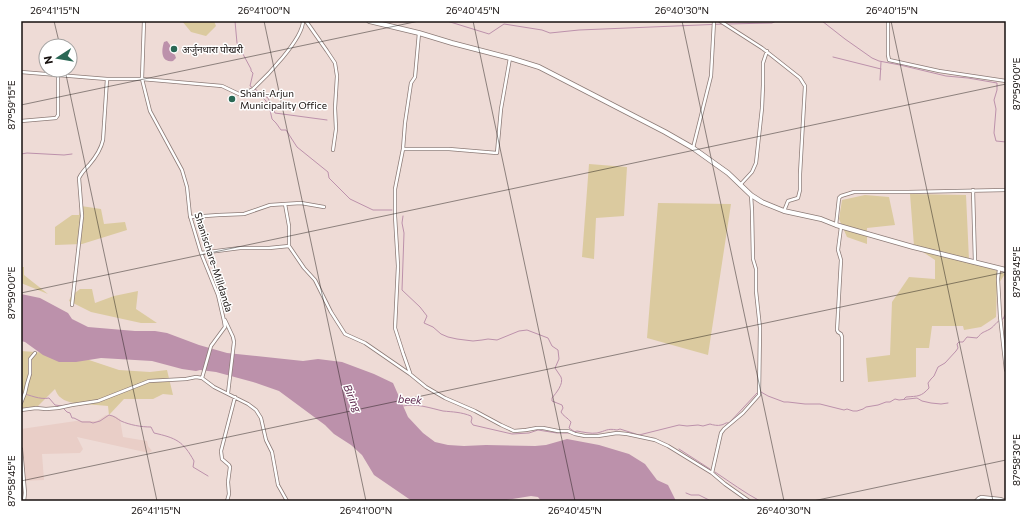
<svg xmlns="http://www.w3.org/2000/svg" width="1027" height="522" viewBox="0 0 1027 522" font-family="Commissioner,'Noto Sans Devanagari',sans-serif">
  <style>
    .built { fill: #e9cec7 }
    .green { fill: #dbca9f }
    .water { fill: #bc91ab }
    .lines { fill: none; stroke-linecap: round; stroke-linejoin: round }
    .stream { stroke: #bc91ab; stroke-width: 1 }
    .street-casing { stroke: #8c7b77; stroke-width: 4 }
    .secondary-casing { stroke: #8c7b77; stroke-width: 5.5 }
    .street { stroke: #fff; stroke-width: 2.5 }
    .secondary { stroke: #fff; stroke-width: 4 }
    .ticks { fill: none; stroke: #17110f; stroke-width: 1; stroke-opacity: 0.45 }
    .poi-dot { fill: #2a6855; stroke: #fff; stroke-width: 1.5 }
    .labels { text-anchor: middle; dominant-baseline: central; stroke-width: 3; stroke-linejoin: round; paint-order: stroke }
    .poi-label { font-size: 10px; fill: #17110f; stroke: #fff; text-anchor: start }
    .street-label { font-size: 10px; fill: #17110f; stroke: #fff }
    .water-label { font-size: 11px; font-style: italic; fill: #5f2a4e; stroke: #fff }
    .neatline { fill: none; stroke: #17110f; stroke-width: 1.5 }
    .ticks-label { font-size: 10px; text-anchor: middle; fill: #17110f }
  </style>
  <rect width="100%" height="100%" fill="#eedbd6"/>
  <path class="built" d="M 106,415 L 115,416 L 120,419 L 123,437 L 147,441 L 148,446 L 152,451 L 149,453 L 77,437 L 83,449 L 80,453 L 42,454 L 44,480 L 21,481 L 21,429 L 76,421 L 97,421 Z"/>
  <path class="green" d="M 182,21 L 214,21 L 216,26 L 206,36 L 191,32 Z
    M 589,164 L 627,167 L 624,216 L 596,218 L 594,259 L 582,257 Z
    M 910,194 L 966,195 L 969,260 L 1005,274 L 997,286 L 996,317 L 981,327 L 964,330 L 963,326 L 932,326 L 929,348 L 916,348 L 916,377 L 868,382 L 866,358 L 890,355 L 892,302 L 909,277 L 935,279 L 935,260 L 914,246 Z
    M 865,195 L 889,197 L 895,225 L 867,228 L 867,244 L 847,237 L 839,219 L 842,200 Z
    M 658,203 L 731,204 L 708,355 L 647,338 Z
    M 81,206 L 101,209 L 104,224 L 125,222 L 127,230 L 82,244 L 55,245 L 55,227 L 72,215 L 79,215 Z
    M 21,267 L 24,267 L 24,275 L 48,294 L 21,283 Z
    M 80,289 L 92,289 L 95,303 L 114,296 L 138,291 L 136,309 L 157,323 L 141,323 L 91,312 L 69,301 L 71,296 Z
    M 21,351 L 49,353 L 86,359 L 119,370 L 150,372 L 167,370 L 173,395 L 163,394 L 153,399 L 124,399 L 109,415 L 108,406 C 95,404 69,406 60,397 C 58,396 56,391 55,389 L 37,407 L 21,408 Z"/>
  <path class="water" d="M 167,41 L 170,45 L 170,51 L 175,55 L 176,58 L 173,61 C 161,63 161,51 164,42 Z
    M 21,294 L 40,298 L 68,313 L 72,319 L 88,327 L 135,331 L 155,331 L 167,333 L 199,345 L 227,353 L 303,361 L 318,359 L 342,362 L 374,374 L 393,383 L 408,417 L 423,433 L 435,442 L 448,445 L 464,446 L 486,445 L 535,446 L 546,445 L 567,439 L 599,445 L 629,454 L 645,464 L 657,480 L 668,485 L 676,501 L 541,501 L 538,497 L 531,496 L 500,501 L 412,501 L 374,475 L 362,455 L 351,445 L 334,434 L 325,425 L 279,391 L 253,382 L 216,372 L 200,370 L 196,371 L 182,369 L 152,361 L 101,358 L 76,362 L 59,362 L 43,355 L 25,342 L 21,341 Z"/>
  <g class="lines">
    <path class="stream" d="M 235,21 L 237,43 L 251,69 L 251,71 L 253,73 L 250,86 L 258,91
      M 447,21 L 489,34 L 504,24 L 542,30 L 550,33 L 579,30 L 724,24
      M 822,21 L 845,39 L 872,58 L 879,61 L 900,65 L 946,76 L 968,78 L 997,83 L 997,90 L 994,100 L 996,109 L 994,133 L 996,141 L 1006,142
      M 727,24 L 772,23 L 776,21
      M 833,57 L 881,69
      M 880,80 L 881,62
      M 257,91 L 266,101 L 268,108 L 270,110 L 272,119 L 276,123 L 281,130 L 286,130 L 297,147 L 328,172 L 329,178 L 350,199 L 373,210 L 392,210
      M 260,93 L 268,98 L 275,113 L 327,120
      M 21,154 L 27,153 L 64,155 L 72,154
      M 403,216 L 402,223 L 404,233 L 402,290 L 420,307 L 427,316 L 424,323 L 433,327 L 441,334 L 448,337 L 457,339 L 473,341 L 482,340 L 488,339 L 497,340 L 519,331 L 527,330 L 548,338 L 552,346 L 558,350 L 559,359 L 555,368 C 557,371 559,374 561,377 C 564,384 556,393 552,398 L 552,401 L 562,405 L 563,408 L 561,412 C 563,416 568,418 571,422 L 569,428 L 575,432
      M 761,392 L 768,396 L 784,402 L 788,402 L 805,404 L 820,404 L 844,410 L 847,409 L 853,411 L 857,411 L 863,409 L 866,407 L 878,405 L 886,402 L 890,402 L 895,399 L 899,400 L 917,398 L 922,401 L 931,403 L 941,404 L 948,403
      M 21,393 C 30,395 40,400 49,398 L 55,405 L 62,406
      M 904,399 L 906,397 C 918,396 921,397 929,388 L 928,383 L 931,379 L 934,376 L 938,367 L 945,363 L 956,351 L 958,348 L 957,344 L 959,342 L 963,342 L 967,337 L 977,338 C 983,331 983,333 990,329 C 996,325 995,322 1003,319 L 1006,313
      M 403,406 C 416,403 430,408 443,411 C 453,412 461,412 471,416 L 472,418 L 471,422 L 473,425 L 512,434 L 529,433 L 538,430 L 557,433 L 569,433
      M 64,409 L 67,412 L 70,413 L 72,418 L 74,418 L 82,422 L 90,422 L 93,423 L 100,421 L 109,415 C 115,416 117,419 121,421 C 130,425 141,427 151,427 L 154,433 C 176,438 183,441 194,461 L 193,467 L 208,476
      M 574,432 L 577,431 C 583,432 591,434 597,433 C 606,431 607,428 617,430 L 620,429 L 639,435 L 679,425 L 687,426 L 698,425 L 703,426 L 710,424 C 713,425 718,426 721,425 C 724,425 725,422 729,423 L 757,393
      M 679,449 L 710,469
      M 715,472 C 730,482 745,493 760,501
      M 686,493 L 691,495 L 699,495 L 711,501"/>
    <defs>
      <path id="street" d="M 144,21 L 142,79 L 150,111 L 182,170 L 187,187 L 190,216 L 201,253 L 218,295 L 224,321 L 225,327 L 211,346 L 202,378
        M 306,21 L 327,51 L 335,63 L 337,76 L 335,108 L 336,129 L 333,150
        M 720,21 L 762,48 L 800,78 L 805,86 L 800,174 L 800,190 L 798,198 L 788,201 L 784,211
        M 888,21 L 888,55 L 889,60 L 939,71 L 1006,81
        M 21,72 L 107,79 L 142,79 L 222,86 L 241,95 C 245,93 249,91 253,89 C 266,77 303,39 303,21
        M 21,121 L 56,118 L 58,115 L 58,75
        M 693,148 L 711,76 L 714,21
        M 403,149 L 449,149 L 497,153 L 501,109 L 510,58
        M 740,185 L 752,172 L 756,163 L 762,108 L 763,85 L 763,63 L 767,51
        M 973,190 L 975,262
        M 285,204 L 301,203 L 324,207
        M 190,217 L 219,215 L 244,214 L 270,205 L 285,204 L 289,226 L 289,246 L 304,268 L 315,280 L 331,312 L 345,334 L 365,343 L 410,374 L 426,387 L 445,398 L 475,411 L 501,425 L 514,431 L 526,430 L 537,428 L 543,428 L 558,431 L 568,431 L 575,434 L 585,436 L 598,436 L 617,433 L 627,434 L 655,440 L 668,446 L 712,473
        M 836,225 L 839,198 L 841,196 L 854,192 L 908,192 L 1006,190
        M 841,227 L 838,250 L 841,260 L 837,330 L 838,332 L 841,334 L 842,337 L 842,380
        M 201,253 L 240,248 L 269,248 L 289,246
        M 999,269 L 998,279 L 1000,316 L 1006,370
        M 72,305 L 82,216 L 79,178 C 82,172 85,169 89,165 C 95,158 101,149 103,140 L 107,79
        M 225,320 L 233,337 L 234,342 L 228,393
        M 410,373 L 403,353 L 395,328 L 398,266 L 395,216 L 395,189 L 403,149 L 405,123 L 411,83 L 415,77 L 419,33
        M 21,403 L 25,393 L 27,384 L 30,374 L 30,359 L 35,353
        M 21,410 L 36,408 L 46,409 L 58,408 L 72,405 L 98,401 L 149,381 L 186,379 L 196,377 L 202,378 L 214,387 L 248,404 L 256,410 L 261,418 L 266,440 L 272,452 L 278,485 L 287,501
        M 21,449 L 25,493 L 24,501
        M 227,501 L 229,494 L 228,482 L 230,467 L 229,465 L 222,459 L 221,451 L 235,397
        M 749,501 L 725,484 L 712,473 L 721,433 L 724,429 L 743,413 L 759,395 L 760,328 L 756,291 L 756,269 L 753,259 L 752,211 L 751,195
        M 976,501 L 979,498 L 981,497 L 1000,499 L 1006,501"/>
      <path id="secondary" d="M 369,21 L 419,33 L 452,43 L 510,58 L 539,67 L 665,132 L 693,148 L 728,173 L 751,195 L 762,202 L 784,211 L 821,219 L 836,225 L 913,247 L 1006,270"/>
    </defs>
    <use href="#street" class="street-casing"/>
    <use href="#secondary" class="secondary-casing"/>
    <use href="#street" class="street"/>
    <use href="#secondary" class="secondary"/>
  </g>
  <path class="ticks" d="M 54,21 L 60,46M 264,21 L 366,501M 473,21 L 575,501M 682,21 L 784,501M 891,21 L 993,501M 65,70 L 157,501M 21,105 L 419,21M 21,293 L 1006,84M 21,481 L 1006,272M 813,501 L 1006,460"/>
  <g class="poi-dot">
    <circle cx="174" cy="49" r="4"/>
    <circle cx="232" cy="99" r="4"/>
  </g>
  <g class="labels">
    <g class="poi-label">
      <text x="182" y="49">अर्जुनधारा पोखरी</text>
      <text x="240" y="93">Shani-Arjun<tspan x="240" dy="12">Municipality Office</tspan></text>
    </g>
    <g class="street-label">
      <text transform="translate(214 262) rotate(72)">Shanischare-Milldanda</text>
    </g>
    <g class="water-label">
      <text transform="translate(353 398) rotate(67)">Biring</text>
      <text transform="translate(410 399) rotate(3)">beek</text>
    </g>
  </g>
  <rect width="1027" height="522" fill="none" stroke="#ffffff" stroke-width="44"/>
  <g transform="translate(58 58) rotate(258)"><circle r="19" fill="#ffffff" stroke="#a2a09f"/>
  <path d="M0-3L7 15L0 10L-7 15Z" fill="#2a6855"/>
  <text y="-6" font-size="11" font-weight="bold" text-anchor="middle" fill="#17110f">N</text>
  </g>
  <rect x="22" y="22" width="983" height="478" class="neatline"/>
  <g class="ticks-label">
    <text x="55" y="14">26°41'15"N</text>
    <text x="264" y="14">26°41'00"N</text>
    <text x="473" y="14">26°40'45"N</text>
    <text x="682" y="14">26°40'30"N</text>
    <text x="892" y="14">26°40'15"N</text>
    <text transform="translate(1016 84) rotate(-90)" y="4">87°59'00"E</text>
    <text transform="translate(11 105) rotate(-90)" y="4">87°59'15"E</text>
    <text transform="translate(1016 272) rotate(-90)" y="4">87°58'45"E</text>
    <text transform="translate(11 293) rotate(-90)" y="4">87°59'00"E</text>
    <text transform="translate(1016 460) rotate(-90)" y="4">87°58'30"E</text>
    <text transform="translate(11 481) rotate(-90)" y="4">87°58'45"E</text>
    <text x="156" y="514">26°41'15"N</text>
    <text x="366" y="514">26°41'00"N</text>
    <text x="575" y="514">26°40'45"N</text>
    <text x="784" y="514">26°40'30"N</text>
  </g>
</svg>
